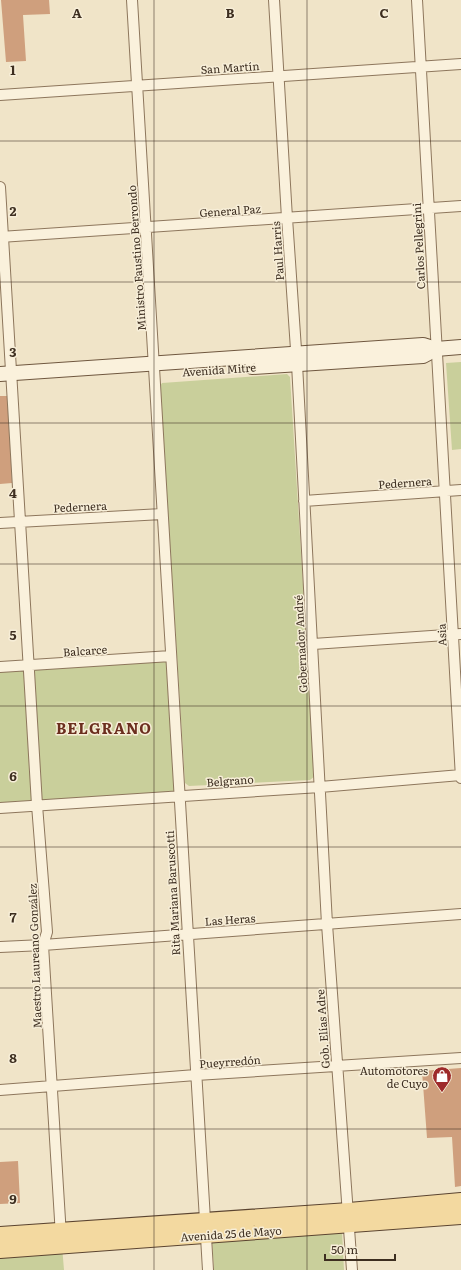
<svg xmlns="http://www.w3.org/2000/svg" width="461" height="1270" viewBox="0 0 461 1270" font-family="Literata,serif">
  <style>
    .green { fill: #c9cf9b }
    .building { fill: #cf9f7d }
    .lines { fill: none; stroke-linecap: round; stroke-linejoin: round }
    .minor-casing { stroke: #8d765c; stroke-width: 12 }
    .secondary-casing { stroke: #6f573f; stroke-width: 16 }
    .primary-casing { stroke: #5b4430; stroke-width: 18 }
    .minor { stroke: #faf1dc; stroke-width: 10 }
    .secondary { stroke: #faf1dc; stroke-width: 14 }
    .primary { stroke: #f3d9a0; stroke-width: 16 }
    .grid { fill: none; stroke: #3d2e20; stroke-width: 1; stroke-opacity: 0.55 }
    .labels { text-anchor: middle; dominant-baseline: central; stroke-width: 3; stroke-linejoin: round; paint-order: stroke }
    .street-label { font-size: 11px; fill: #3d2e20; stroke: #f7eed8 }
    .poi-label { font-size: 11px; fill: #3d2e20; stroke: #f7eed8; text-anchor: end }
    .district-label { font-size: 15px; font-weight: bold; letter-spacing: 1px; fill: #6b2e1e; stroke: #f7eed8 }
    .grid-label { font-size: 13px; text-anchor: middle; font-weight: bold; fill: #3d2e20; stroke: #f7eed8; stroke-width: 3; stroke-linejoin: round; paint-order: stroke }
  </style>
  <rect width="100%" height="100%" fill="#f0e4c8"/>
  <path class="green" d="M 461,362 L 461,449 L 452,450 L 446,363 Z
    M 287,374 L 290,377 L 315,776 L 310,780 L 189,786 L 185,783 L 160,386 L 162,383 Z
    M 171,656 L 179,795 L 0,808 L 0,667 Z
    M 342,1232 L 344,1270 L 214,1270 L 212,1240 Z
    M 62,1246 L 64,1270 L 0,1270 L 0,1250 Z"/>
  <path class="building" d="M 1,0 L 49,0 L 50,14 L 23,15 L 26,61 L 6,62 Z
    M 0,396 L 8,396 L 12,483 L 0,484 Z
    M 461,1068 L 461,1186 L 455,1187 L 452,1137 L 427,1138 L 422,1071 Z
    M 18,1161 L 20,1203 L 0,1204 L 0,1162 Z"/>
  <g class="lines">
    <defs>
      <path id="minor" d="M 132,0 C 159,423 181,847 208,1270
        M 274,0 L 287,218 L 297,364 L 327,924 L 352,1270
        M 417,0 L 461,778
        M 0,95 L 461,64
        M 0,187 L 37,805 L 47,932 L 43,945 L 61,1236
        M 0,237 L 461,206
        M 304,501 L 461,490
        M 0,523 L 162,514
        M 313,644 L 461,634
        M 0,667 L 171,656
        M 0,808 L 320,787 L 461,775
        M 0,947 L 43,945 L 461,914
        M 0,1090 L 196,1075 L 461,1058"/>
      <path id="secondary" d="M 252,367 L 423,356 L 436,349
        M 0,374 L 423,345 L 436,349 L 461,347"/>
      <path id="primary" d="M 0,1235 L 349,1211 L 461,1201
        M 0,1250 L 461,1216"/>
    </defs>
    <use href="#minor" class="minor-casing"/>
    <use href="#secondary" class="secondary-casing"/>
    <use href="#primary" class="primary-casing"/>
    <use href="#minor" class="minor"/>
    <use href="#secondary" class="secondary"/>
    <use href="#primary" class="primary"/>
  </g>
  <path class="grid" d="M 154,0 L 154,1270M 307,0 L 307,1270M 0,141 L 461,141M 0,282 L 461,282M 0,423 L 461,423M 0,564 L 461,564M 0,706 L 461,706M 0,847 L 461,847M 0,988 L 461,988M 0,1129 L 461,1129"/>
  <defs>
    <symbol id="shop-pin" viewBox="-11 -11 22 30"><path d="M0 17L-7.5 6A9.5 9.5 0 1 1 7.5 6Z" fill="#9e2a2b" stroke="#f7eed8"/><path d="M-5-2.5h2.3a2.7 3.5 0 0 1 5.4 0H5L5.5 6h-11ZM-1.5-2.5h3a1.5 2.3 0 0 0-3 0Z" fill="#fff"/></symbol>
  </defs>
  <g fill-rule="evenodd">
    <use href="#shop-pin" x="431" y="1065" width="22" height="30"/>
  </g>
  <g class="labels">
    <g class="street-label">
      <text transform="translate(230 67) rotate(-4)">San Martín</text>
      <text transform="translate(230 210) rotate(-4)">General Paz</text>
      <text transform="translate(418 246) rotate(-93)">Carlos Pellegrini</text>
      <text transform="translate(277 251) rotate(-94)">Paul Harris</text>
      <text transform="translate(136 258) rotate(-94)">Ministro Faustino Berrondo</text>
      <text transform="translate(219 369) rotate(-4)">Avenida Mitre</text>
      <text transform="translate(405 482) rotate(-4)">Pedernera</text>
      <text transform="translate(80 506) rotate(-3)">Pedernera</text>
      <text transform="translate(441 635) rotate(-93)">Asia</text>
      <text transform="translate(300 644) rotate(-93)">Gobernador André</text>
      <text transform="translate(85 650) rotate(-4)">Balcarce</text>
      <text transform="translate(230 780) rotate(-4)">Belgrano</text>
      <text transform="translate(172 893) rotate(-93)">Rita Mariana Baruscotti</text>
      <text transform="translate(230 919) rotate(-4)">Las Heras</text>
      <text transform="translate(34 956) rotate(-92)">Maestro Laureano González</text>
      <text transform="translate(322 1029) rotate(-94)">Gob. Elías Adre</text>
      <text transform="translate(230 1061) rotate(-4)">Pueyrredón</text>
      <text transform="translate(231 1233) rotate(-4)">Avenida 25 de Mayo</text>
    </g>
    <g class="poi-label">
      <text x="428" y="1070">Automotores<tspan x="428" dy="13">de Cuyo</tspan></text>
    </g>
    <g class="district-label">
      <text x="104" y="727">BELGRANO</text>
    </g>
  </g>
  <g class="grid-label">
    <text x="77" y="18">A</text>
    <text x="230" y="18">B</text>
    <text x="384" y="18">C</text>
    <text x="13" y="75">1</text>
    <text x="13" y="216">2</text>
    <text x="13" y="357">3</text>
    <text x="13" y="498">4</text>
    <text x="13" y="640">5</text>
    <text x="13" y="781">6</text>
    <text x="13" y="922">7</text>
    <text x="13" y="1063">8</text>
    <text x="13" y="1204">9</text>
  </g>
  <path d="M325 1254v6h70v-6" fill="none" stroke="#3d2e20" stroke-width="2"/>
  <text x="331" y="1254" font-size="12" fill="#3d2e20" stroke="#f7eed8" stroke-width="3" paint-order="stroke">50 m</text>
</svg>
